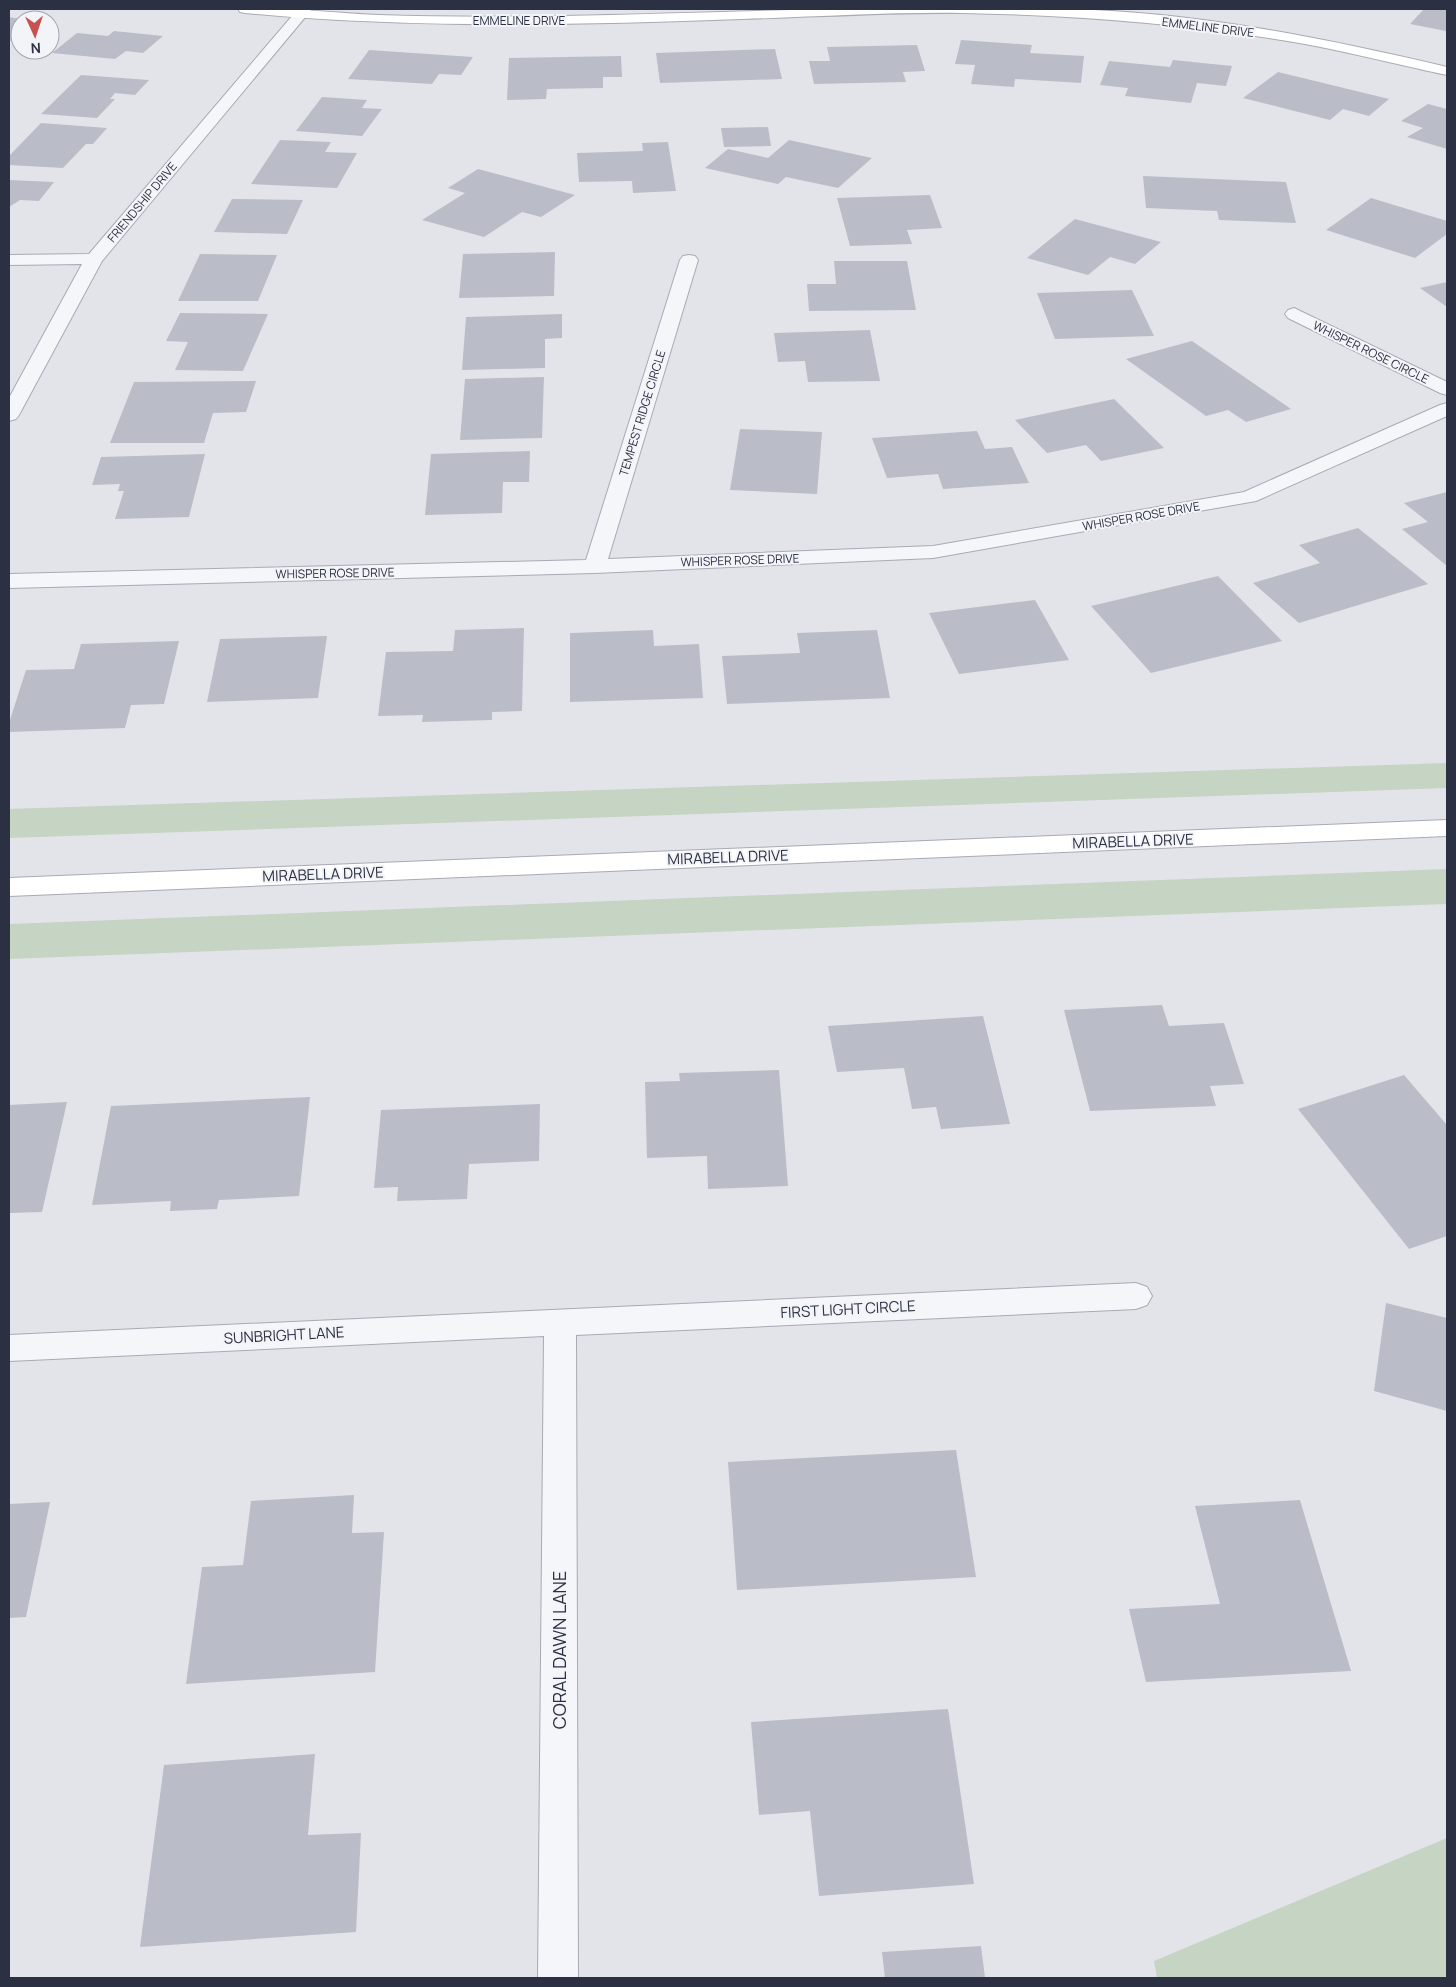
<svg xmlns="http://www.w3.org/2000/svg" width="1456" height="1987" viewBox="0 0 1456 1987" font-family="Manrope,sans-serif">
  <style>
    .green { fill: #c6d4c4 }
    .building { fill: #babdc7 }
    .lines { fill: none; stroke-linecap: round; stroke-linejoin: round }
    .street-casing { stroke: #a8aab4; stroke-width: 2 }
    .secondary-casing { stroke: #a8aab4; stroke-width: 2 }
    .street { fill: #f5f6f9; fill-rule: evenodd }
    .secondary { fill: #fff; fill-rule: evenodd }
    .labels { text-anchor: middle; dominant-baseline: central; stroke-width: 4; stroke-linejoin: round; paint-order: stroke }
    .far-street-label { font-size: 12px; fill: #2b3042; stroke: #f2f4f8 }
    .street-label { font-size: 15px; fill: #2b3042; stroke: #f2f4f8 }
    .near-street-label { font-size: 18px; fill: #2b3042; stroke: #f2f4f8 }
  </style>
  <rect width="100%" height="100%" fill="#e3e4ea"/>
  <path class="green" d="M 1447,763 L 1447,788 L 9,838 L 9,809 Z
    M 1447,869 L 1447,904 L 9,959 L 9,924 Z
    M 1447,1838 L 1447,1978 L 1157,1978 L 1154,1961 Z"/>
  <path class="building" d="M 1424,9 L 1447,9 L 1446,31 L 1410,24 Z
    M 9,17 L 20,19 L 20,35 L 9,42 Z
    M 114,31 L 163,36 L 143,53 L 126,51 L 115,59 L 52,53 L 77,33 L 108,36 Z
    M 961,40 L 1032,45 L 1030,53 L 1084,56 L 1081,83 L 1015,79 L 1014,87 L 971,84 L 975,65 L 955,64 Z
    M 917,45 L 925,71 L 903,72 L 906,82 L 814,84 L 809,61 L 830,61 L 827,47 Z
    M 775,49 L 782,79 L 660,83 L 656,53 Z
    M 369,50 L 473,57 L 461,75 L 439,74 L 432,84 L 348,79 Z
    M 621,56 L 622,77 L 603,77 L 603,88 L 547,89 L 546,99 L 507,100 L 509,58 Z
    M 1173,60 L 1232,66 L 1226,86 L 1197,83 L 1191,103 L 1125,96 L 1128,88 L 1100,85 L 1109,61 L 1170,67 Z
    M 1278,72 L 1389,99 L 1369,116 L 1343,109 L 1330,120 L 1243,98 Z
    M 81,75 L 149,80 L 135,95 L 115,93 L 110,99 L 115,99 L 97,118 L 41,114 Z
    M 322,97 L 367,100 L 362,108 L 382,109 L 362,136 L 296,131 Z
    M 1428,104 L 1447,109 L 1447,149 L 1407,137 L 1423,128 L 1401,121 Z
    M 41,123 L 107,128 L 93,144 L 86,144 L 63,168 L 9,165 L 9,156 Z
    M 768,127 L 771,146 L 724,147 L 721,128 Z
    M 280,140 L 331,142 L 325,152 L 357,153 L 337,188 L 251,184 Z
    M 789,140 L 872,158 L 838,188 L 786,177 L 778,184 L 705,168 L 728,149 L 768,158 Z
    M 668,142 L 676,191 L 633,193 L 632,181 L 579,182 L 577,153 L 643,151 L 642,143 Z
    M 478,169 L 575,195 L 541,217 L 522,212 L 484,237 L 422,220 L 465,193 L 448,188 Z
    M 1143,176 L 1286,182 L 1296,223 L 1219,220 L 1217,211 L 1146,208 Z
    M 9,180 L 54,182 L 39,201 L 20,200 L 9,207 Z
    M 930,195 L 942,228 L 907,230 L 912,244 L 850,246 L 837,198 Z
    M 1371,198 L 1447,221 L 1447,234 L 1415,258 L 1326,230 Z
    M 232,199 L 303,200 L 287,234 L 214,232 Z
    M 1075,219 L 1161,242 L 1135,264 L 1110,257 L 1088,275 L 1027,258 Z
    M 555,252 L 554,296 L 459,298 L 463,254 Z
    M 200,254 L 277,255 L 258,301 L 178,301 Z
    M 834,261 L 907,261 L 916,310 L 809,311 L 807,284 L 836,284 Z
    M 1447,282 L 1447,307 L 1420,288 Z
    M 1132,290 L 1154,336 L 1055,339 L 1037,293 Z
    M 180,313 L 268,314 L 243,371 L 175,370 L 188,342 L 166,341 Z
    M 562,314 L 562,338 L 545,339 L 545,368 L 462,370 L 466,317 Z
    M 870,330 L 880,381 L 808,382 L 805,361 L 778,362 L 774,333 Z
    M 1192,341 L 1291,409 L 1246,422 L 1228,410 L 1206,416 L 1126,359 Z
    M 544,377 L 542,438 L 460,440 L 465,379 Z
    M 256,381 L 246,412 L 213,413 L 204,443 L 110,443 L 134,382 Z
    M 1114,399 L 1164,448 L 1101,461 L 1086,445 L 1047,453 L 1015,420 Z
    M 740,429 L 822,432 L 817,494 L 730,490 Z
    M 977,431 L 985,449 L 1012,447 L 1029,483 L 943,489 L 938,474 L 887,478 L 872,438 Z
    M 530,451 L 529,482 L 503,482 L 502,513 L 425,515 L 431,454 Z
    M 205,454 L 189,517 L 115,519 L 124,491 L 118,491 L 120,484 L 92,485 L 101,457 Z
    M 1447,492 L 1447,566 L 1402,529 L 1428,522 L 1404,503 Z
    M 1358,528 L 1428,584 L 1299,623 L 1253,583 L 1320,563 L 1299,545 Z
    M 1218,576 L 1282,641 L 1151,673 L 1091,606 Z
    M 1035,600 L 1069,660 L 959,674 L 929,613 Z
    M 524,628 L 522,711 L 492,712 L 492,720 L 422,722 L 423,715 L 378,716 L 386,652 L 453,651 L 455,630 Z
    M 653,630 L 654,646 L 699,644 L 703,698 L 570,702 L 570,633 Z
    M 877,630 L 890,698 L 727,704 L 722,656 L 800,653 L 797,633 Z
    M 327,636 L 318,698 L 207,702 L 220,639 Z
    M 179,641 L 164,704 L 131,705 L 125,728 L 9,732 L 9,723 L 26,670 L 74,669 L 81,644 Z
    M 1162,1005 L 1169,1026 L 1224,1023 L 1244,1084 L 1210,1086 L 1216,1106 L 1090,1111 L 1064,1010 Z
    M 983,1016 L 1010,1124 L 941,1129 L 936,1107 L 912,1109 L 904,1068 L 837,1072 L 828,1026 Z
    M 779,1070 L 788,1186 L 708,1189 L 707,1156 L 647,1158 L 645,1082 L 680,1081 L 679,1073 Z
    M 1404,1075 L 1447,1125 L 1447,1236 L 1409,1249 L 1298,1109 Z
    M 310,1097 L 299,1196 L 219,1200 L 217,1209 L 170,1211 L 171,1201 L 92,1205 L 111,1106 Z
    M 67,1102 L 42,1212 L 9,1213 L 9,1105 Z
    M 540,1104 L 539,1161 L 469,1164 L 467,1199 L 397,1201 L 398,1187 L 374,1188 L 381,1110 Z
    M 1386,1303 L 1447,1318 L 1447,1411 L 1374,1391 Z
    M 956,1450 L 976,1577 L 737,1590 L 728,1462 Z
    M 354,1495 L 352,1533 L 384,1532 L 375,1672 L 186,1684 L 202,1567 L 243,1565 L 251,1501 Z
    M 1300,1500 L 1351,1671 L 1146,1682 L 1129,1609 L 1220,1604 L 1195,1506 Z
    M 50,1502 L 26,1617 L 9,1618 L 9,1504 Z
    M 948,1709 L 974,1884 L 819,1896 L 810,1811 L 759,1815 L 751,1722 Z
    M 315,1754 L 308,1835 L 361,1833 L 356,1932 L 140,1947 L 164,1765 Z
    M 981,1946 L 985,1978 L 885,1978 L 882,1952 Z"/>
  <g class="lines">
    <defs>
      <path id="street" d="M 298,9 L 312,9 L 102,261 L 19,415 L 16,419 L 9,421 L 9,398 L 82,264 L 9,265 L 9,255 L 89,254 Z
        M 689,255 L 695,256 L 698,260 L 608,559 L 933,546 L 1244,492 L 1440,405 L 1447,403 L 1447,416 L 1256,501 L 933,558 L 595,573 L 9,588 L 9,574 L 586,560 L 680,260 L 683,256 Z
        M 1294,308 L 1447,382 L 1447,395 L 1440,393 L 1288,318 L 1285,314 L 1288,310 Z
        M 1136,1283 L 1147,1287 L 1152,1296 L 1147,1305 L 1136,1309 L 576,1335 L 578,1978 L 538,1978 L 544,1336 L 9,1361 L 9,1335 Z"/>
      <path id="secondary" d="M 238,9 C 284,7 331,13 378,15 C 439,17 500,17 561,16 C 730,13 899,4 1068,9 C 1196,12 1323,38 1447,67 L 1447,75 C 1400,65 1353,53 1305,44 C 1191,24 1076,15 961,13 C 888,12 815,17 742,19 C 576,25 411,29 245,13 L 240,12 Z
        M 1447,820 L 1447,836 L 9,896 L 9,878 Z"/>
    </defs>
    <use href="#street" class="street-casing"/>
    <use href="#secondary" class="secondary-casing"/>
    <use href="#street" class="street"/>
    <use href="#secondary" class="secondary"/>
  </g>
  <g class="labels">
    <g class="far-street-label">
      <text x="519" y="20">EMMELINE DRIVE</text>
      <text transform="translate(1208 27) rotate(7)">EMMELINE DRIVE</text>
      <text transform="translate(142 202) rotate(-50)">FRIENDSHIP DRIVE</text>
      <text transform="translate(1371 352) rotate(26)">WHISPER ROSE CIRCLE</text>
      <text transform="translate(642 413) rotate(-73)">TEMPEST RIDGE CIRCLE</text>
      <text transform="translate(1141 516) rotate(-10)">WHISPER ROSE DRIVE</text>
      <text transform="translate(740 560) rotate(-2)">WHISPER ROSE DRIVE</text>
      <text transform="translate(335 573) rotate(-1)">WHISPER ROSE DRIVE</text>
    </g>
    <g class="street-label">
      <text transform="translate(1133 841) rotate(-2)">MIRABELLA DRIVE</text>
      <text transform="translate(728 857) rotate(-2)">MIRABELLA DRIVE</text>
      <text transform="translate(323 874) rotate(-2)">MIRABELLA DRIVE</text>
      <text transform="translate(848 1309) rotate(-3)">FIRST LIGHT CIRCLE</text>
      <text transform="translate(284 1335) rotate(-3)">SUNBRIGHT LANE</text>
    </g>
    <g class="near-street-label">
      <text transform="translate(559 1650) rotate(-90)">CORAL DAWN LANE</text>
    </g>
  </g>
  <rect width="1456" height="1987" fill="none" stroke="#2b3042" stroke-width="20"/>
  <g transform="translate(35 35) rotate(177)"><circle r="24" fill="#f2f4f8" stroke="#a2a6af"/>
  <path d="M0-4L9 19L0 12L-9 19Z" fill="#c8514f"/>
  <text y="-8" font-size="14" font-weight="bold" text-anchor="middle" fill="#2b3042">N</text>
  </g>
</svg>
